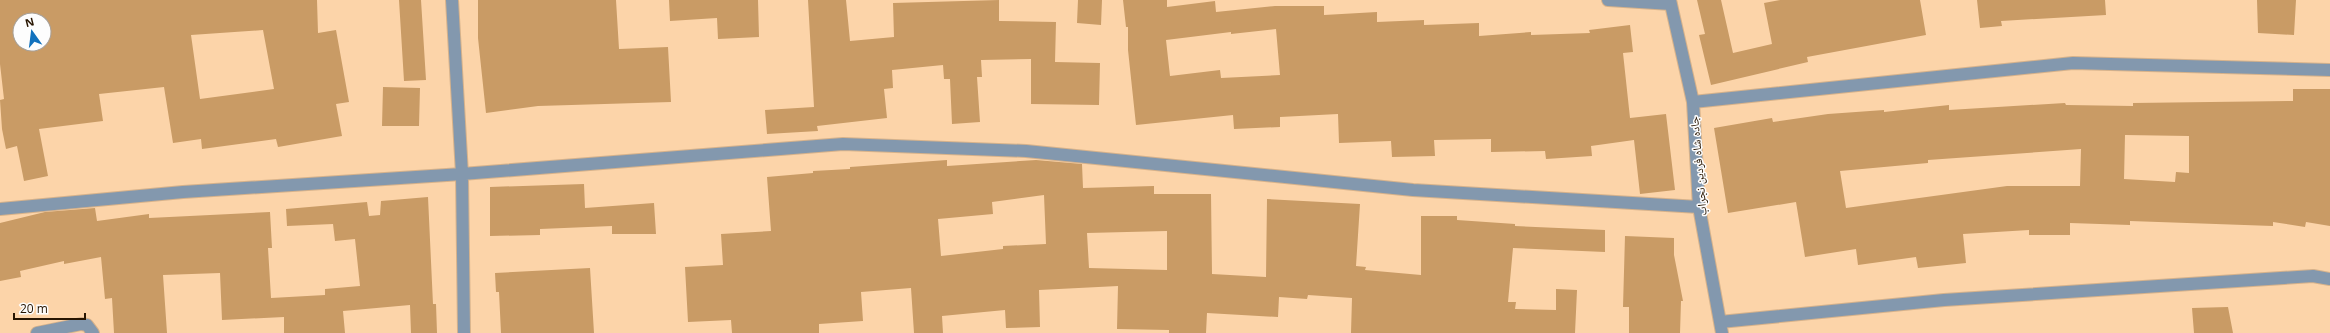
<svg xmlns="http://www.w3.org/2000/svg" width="2330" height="333" viewBox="0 0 2330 333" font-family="'Open Sans','Noto Naskh Arabic',sans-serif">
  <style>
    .building { fill: #c99b65; fill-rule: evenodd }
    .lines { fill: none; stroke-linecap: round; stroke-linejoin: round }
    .street-casing { stroke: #d6b28b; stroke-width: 14 }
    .street { stroke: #8398ae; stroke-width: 12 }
    .labels { text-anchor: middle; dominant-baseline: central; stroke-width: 3; stroke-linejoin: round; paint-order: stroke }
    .street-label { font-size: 12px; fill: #271501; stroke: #fdfdfd }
  </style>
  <rect width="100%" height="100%" fill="#fcd4a9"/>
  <path class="building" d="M 0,0 L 317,0 L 318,33 L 336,30 L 349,102 L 336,104 L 342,136 L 278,147 L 276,139 L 202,149 L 201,139 L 173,143 L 164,87 L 99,94 L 103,121 L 39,129 L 48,176 L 24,181 L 17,146 L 6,149 L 2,129 L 0,100 L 4,99 L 0,64 ZM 20,20 L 44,20 L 44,44 L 20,44 ZM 263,30 L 274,89 L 200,99 L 191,35 Z
    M 399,0 L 421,0 L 426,80 L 404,81 Z
    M 478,0 L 616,0 L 619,49 L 668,47 L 671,102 L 538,106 L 486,113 L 478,38 Z
    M 669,0 L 758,0 L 759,37 L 718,39 L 717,18 L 670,21 Z
    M 808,0 L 846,0 L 850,41 L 894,37 L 893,3 L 999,0 L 999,21 L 1056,22 L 1055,62 L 1100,63 L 1099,105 L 1031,104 L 1031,59 L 981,60 L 982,77 L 977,77 L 980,122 L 952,124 L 950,79 L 944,79 L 943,65 L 892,70 L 893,88 L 884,89 L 887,118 L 817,126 L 818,131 L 767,134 L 765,110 L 814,107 Z
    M 1078,0 L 1102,0 L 1101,25 L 1077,23 Z
    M 1123,0 L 1167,0 L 1167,7 L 1215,1 L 1216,12 L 1275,6 L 1324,6 L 1324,15 L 1377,12 L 1377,22 L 1424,20 L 1424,25 L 1479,23 L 1479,36 L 1531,32 L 1531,35 L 1590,33 L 1589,30 L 1630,25 L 1633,52 L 1623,53 L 1630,118 L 1666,114 L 1675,190 L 1640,194 L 1634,140 L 1591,146 L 1592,156 L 1546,159 L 1545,151 L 1491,152 L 1491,139 L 1434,140 L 1435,156 L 1392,157 L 1391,141 L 1339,143 L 1338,114 L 1280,117 L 1280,127 L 1234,129 L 1233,115 L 1136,125 L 1128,50 L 1128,27 L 1126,27 ZM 1276,29 L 1280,75 L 1221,78 L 1220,70 L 1170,76 L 1166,40 L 1231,32 L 1231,34 Z
    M 1697,0 L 1721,0 L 1733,53 L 1772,44 L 1764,3 L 1780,0 L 1920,0 L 1926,35 L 1807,57 L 1808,62 L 1711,85 L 1699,35 L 1705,34 Z
    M 1977,0 L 2105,0 L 2106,15 L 2001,21 L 2002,26 L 1980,28 Z
    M 2257,0 L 2296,0 L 2294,35 L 2258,33 Z
    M 383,87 L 420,88 L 419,126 L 382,126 Z
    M 2293,89 L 2330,89 L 2330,226 L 2306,222 L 2305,227 L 2273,222 L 2273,226 L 2130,221 L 2130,225 L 2070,223 L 2070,235 L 2029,235 L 2029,230 L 1963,234 L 1966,263 L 1918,268 L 1916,257 L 1858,265 L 1856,249 L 1805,257 L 1796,202 L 1728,213 L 1714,128 L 1772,118 L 1773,122 L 1828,114 L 1884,110 L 1884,112 L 1949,105 L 1949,110 L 2065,103 L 2066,105 L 2133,106 L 2133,103 L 2293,101 ZM 2125,135 L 2189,136 L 2189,173 L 2176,172 L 2175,182 L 2124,179 ZM 2081,149 L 2080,186 L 2007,186 L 1846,208 L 1840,171 L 1928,163 L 1928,160 Z
    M 947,160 L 947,166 L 1036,160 L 1082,164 L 1083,188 L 1154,186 L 1154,194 L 1211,194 L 1212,274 L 1266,277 L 1267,199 L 1360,204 L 1356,266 L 1366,267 L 1365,270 L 1421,275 L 1421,216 L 1457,216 L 1457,220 L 1515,224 L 1515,226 L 1605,230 L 1605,252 L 1513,248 L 1508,302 L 1516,302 L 1515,309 L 1556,310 L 1556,289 L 1577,290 L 1575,333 L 1351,333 L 1352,298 L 1308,295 L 1307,299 L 1279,297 L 1278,317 L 1207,313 L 1206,333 L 1169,333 L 1169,330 L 1117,329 L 1118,286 L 1039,290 L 1040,327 L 1006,328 L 1005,310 L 942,316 L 943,333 L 914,333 L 911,288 L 861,292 L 863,321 L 819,324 L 819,333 L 732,333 L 731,320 L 688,322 L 685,267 L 723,265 L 721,234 L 771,231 L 767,177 L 813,173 L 813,171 L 850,169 L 850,167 ZM 1044,195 L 1046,244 L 1003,246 L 1003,249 L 941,256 L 938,219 L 993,214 L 992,202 ZM 1167,231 L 1167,270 L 1089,268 L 1087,233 Z
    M 584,184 L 585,208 L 654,203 L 656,234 L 612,234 L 612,226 L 540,229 L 540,235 L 490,236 L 490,187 Z
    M 428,197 L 433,304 L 436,304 L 437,333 L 411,333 L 410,305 L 343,311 L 345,333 L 284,333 L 284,317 L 222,320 L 220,273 L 163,275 L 167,333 L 114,333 L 112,298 L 105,299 L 101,257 L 64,264 L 64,261 L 20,271 L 21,277 L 0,281 L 0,223 L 45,212 L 95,208 L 97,221 L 149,214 L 149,218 L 270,212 L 272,248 L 268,248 L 271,298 L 325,295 L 325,289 L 360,286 L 355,239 L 335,241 L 333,224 L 287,226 L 286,209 L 367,202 L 369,216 L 380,215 L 381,201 Z
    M 1625,236 L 1674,238 L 1674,255 L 1683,301 L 1681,301 L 1680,333 L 1629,333 L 1629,307 L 1623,307 Z
    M 590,268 L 594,333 L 501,333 L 499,292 L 496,292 L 495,273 Z
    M 2228,307 L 2233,333 L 2194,333 L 2192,308 Z"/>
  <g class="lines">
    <defs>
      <path id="street" d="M 452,0 L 462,174 L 464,333
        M 1608,0 L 1671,4
        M 1670,0 L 1693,102 L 1699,207 L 1722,333
        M 1693,102 L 2073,63 L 2330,70
        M 0,209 L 183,192 L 462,174 L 843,144 L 1026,151 L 1413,190 L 1699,207
        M 1720,322 L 1944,300 L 2313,276 L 2330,279
        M 37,333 L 81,324 L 87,325 L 93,333"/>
    </defs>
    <use href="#street" class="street-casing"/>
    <use href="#street" class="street"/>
  </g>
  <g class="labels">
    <g class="street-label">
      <text transform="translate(1698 166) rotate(-95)">جاده شاه فردین نجراب</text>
    </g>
  </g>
  <g transform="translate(32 32) rotate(346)"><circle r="19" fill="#fdfdfd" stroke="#a7a098"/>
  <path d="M0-3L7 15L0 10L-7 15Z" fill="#1171bd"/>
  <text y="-6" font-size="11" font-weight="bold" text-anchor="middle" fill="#271501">N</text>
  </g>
  <path d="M14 313v6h71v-6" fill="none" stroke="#271501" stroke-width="2"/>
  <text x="20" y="313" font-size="12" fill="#271501" stroke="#fdfdfd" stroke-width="3" paint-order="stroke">20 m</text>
</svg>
